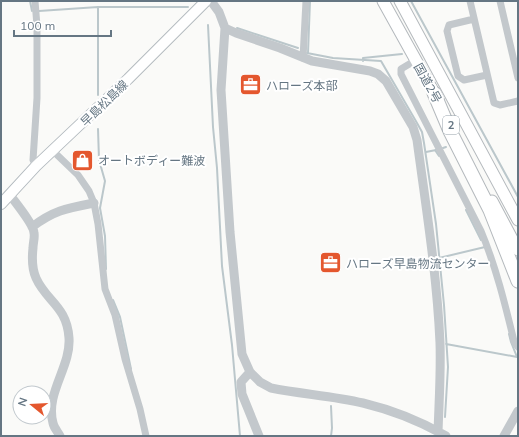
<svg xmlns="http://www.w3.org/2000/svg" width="519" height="437" viewBox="0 0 519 437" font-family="Mulish,'Noto Sans JP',sans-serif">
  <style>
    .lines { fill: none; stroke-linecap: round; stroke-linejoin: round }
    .stream { stroke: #bbc7cb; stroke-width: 2 }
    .secondary-casing { stroke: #b3babf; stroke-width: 12 }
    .trunk-casing { stroke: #b4b9bd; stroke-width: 13 }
    .motorway-casing { stroke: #b4b9bd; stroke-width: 15 }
    .minor { stroke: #c3c8cc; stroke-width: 7 }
    .tertiary { stroke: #c3c8cc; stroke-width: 9 }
    .secondary { stroke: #fff; stroke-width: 10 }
    .trunk { stroke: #fff; stroke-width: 11 }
    .motorway { stroke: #fff; stroke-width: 13 }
    .labels { text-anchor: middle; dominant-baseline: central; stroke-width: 4; stroke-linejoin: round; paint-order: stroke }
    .shield { fill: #fff; stroke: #939fa8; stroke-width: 1 }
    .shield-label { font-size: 11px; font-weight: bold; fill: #657683 }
    .street-label { font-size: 12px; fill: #657683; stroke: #fff }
    .poi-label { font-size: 12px; fill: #657683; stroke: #fff; text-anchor: start }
  </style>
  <rect width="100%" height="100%" fill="#fafaf8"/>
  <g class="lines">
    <path class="stream" d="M 30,1 L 32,11
      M 411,1 L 518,197
      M 39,11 L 98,7 L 188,7
      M 208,25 L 213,127 L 217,168 L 222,266 L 232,345 L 240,436
      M 237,28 L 298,48
      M 307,53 L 333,58 L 381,61 L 417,123 L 422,132 L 424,143 L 436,224 L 444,305 L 448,367 L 445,417
      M 308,53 L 310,1
      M 363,61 L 363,58 L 402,54
      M 98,95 L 98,7
      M 98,129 L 99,160 L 105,181 L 100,208 L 105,236 L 106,269
      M 443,148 L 446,147
      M 435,150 L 439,156
      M 426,152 L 436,150
      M 466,210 L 481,240
      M 439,258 L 485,247
      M 113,300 L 120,317 L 131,369
      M 509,334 L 511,342 L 517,357
      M 446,344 L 517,357
      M 331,406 L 332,428 L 331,436"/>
    <defs>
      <path id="secondary" d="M 1,204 L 36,166 L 128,79 L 206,1"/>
      <path id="trunk" d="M 383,1 L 438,100
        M 400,1 L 518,220
        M 492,201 L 518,250"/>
      <path id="motorway" d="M 434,93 L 450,131 L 490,210 L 518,281"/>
    </defs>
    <use href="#secondary" class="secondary-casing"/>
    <use href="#trunk" class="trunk-casing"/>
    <use href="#motorway" class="motorway-casing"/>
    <path class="minor" d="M 35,1 L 37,26 L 37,98 L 33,160 L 36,166
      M 470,1 L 494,103 L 500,105 L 518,101
      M 500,1 L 518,78
      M 474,19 L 449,25 L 447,31 L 458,76 L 464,80 L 487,75
      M 303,58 L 306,1
      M 416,60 L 401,69 L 401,74 L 481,231 C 496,267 505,304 514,341 L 518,347
      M 53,151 L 78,175 L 89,191 L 94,203 L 98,224 L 105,289 L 115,315 L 125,359 L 140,409 L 146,436"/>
    <path class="tertiary" d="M 211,1 L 219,12 L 225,28 L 221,90 L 230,232 L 242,354 L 250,372 L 241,382 L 242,394 L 259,436
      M 225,28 L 236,33 L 280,48 L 312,61 L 370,71 L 378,74 L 386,81 L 413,127 L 417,140 C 426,207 437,275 440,343 C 441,373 439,402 438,432
      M 10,195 C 15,202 34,225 34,233 C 35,237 33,243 33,248 C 32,257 32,269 36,278 C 46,301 67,306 69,338 C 71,367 45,393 53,423 C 54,428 58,432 60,436
      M 32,227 C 54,210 68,208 94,203
      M 250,372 L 260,382 L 271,388 C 301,394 333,396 363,403 C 392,410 420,421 446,436
      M 504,436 L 518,411"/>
    <use href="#secondary" class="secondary"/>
    <use href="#trunk" class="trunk"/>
    <use href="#motorway" class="motorway"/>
  </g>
  <defs>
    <symbol id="office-square" viewBox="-11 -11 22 22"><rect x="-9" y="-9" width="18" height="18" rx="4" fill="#e4572e" stroke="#fff"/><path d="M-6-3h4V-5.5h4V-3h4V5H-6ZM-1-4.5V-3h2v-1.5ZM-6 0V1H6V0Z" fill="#fff"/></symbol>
    <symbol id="shop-square" viewBox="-11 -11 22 22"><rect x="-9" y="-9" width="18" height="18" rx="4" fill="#e4572e" stroke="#fff"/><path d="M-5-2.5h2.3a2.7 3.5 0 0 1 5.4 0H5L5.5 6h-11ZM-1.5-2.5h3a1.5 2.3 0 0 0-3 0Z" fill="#fff"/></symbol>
  </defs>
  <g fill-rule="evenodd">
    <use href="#office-square" x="238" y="72" width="25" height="25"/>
    <use href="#shop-square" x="70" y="148" width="25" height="25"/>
    <use href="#office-square" x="318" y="250" width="25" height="25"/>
  </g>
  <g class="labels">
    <rect class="shield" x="443" y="116" width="16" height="18" rx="3"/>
    <g class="shield-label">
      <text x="451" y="125">2</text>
    </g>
    <g class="street-label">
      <text transform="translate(428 83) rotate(61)">国道2号</text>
      <text transform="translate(104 103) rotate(-44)">早島松島線</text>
    </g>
    <g class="poi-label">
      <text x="266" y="85">ハローズ本部</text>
      <text x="98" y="160">オートボディー難波</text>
      <text x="346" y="263">ハローズ早島物流センター</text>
    </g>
  </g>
  <rect width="519" height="437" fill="none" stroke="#657683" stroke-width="4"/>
  <g transform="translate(32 405) rotate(288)"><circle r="19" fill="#ffffff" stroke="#c1c8cd"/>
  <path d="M0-3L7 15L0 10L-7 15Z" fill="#e4572e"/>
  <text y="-6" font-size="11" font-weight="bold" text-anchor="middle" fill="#657683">N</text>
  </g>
  <path d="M14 30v6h97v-6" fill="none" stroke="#657683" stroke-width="2"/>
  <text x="20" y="30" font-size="12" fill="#657683" stroke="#ffffff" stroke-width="3" paint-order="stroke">100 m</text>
</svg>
